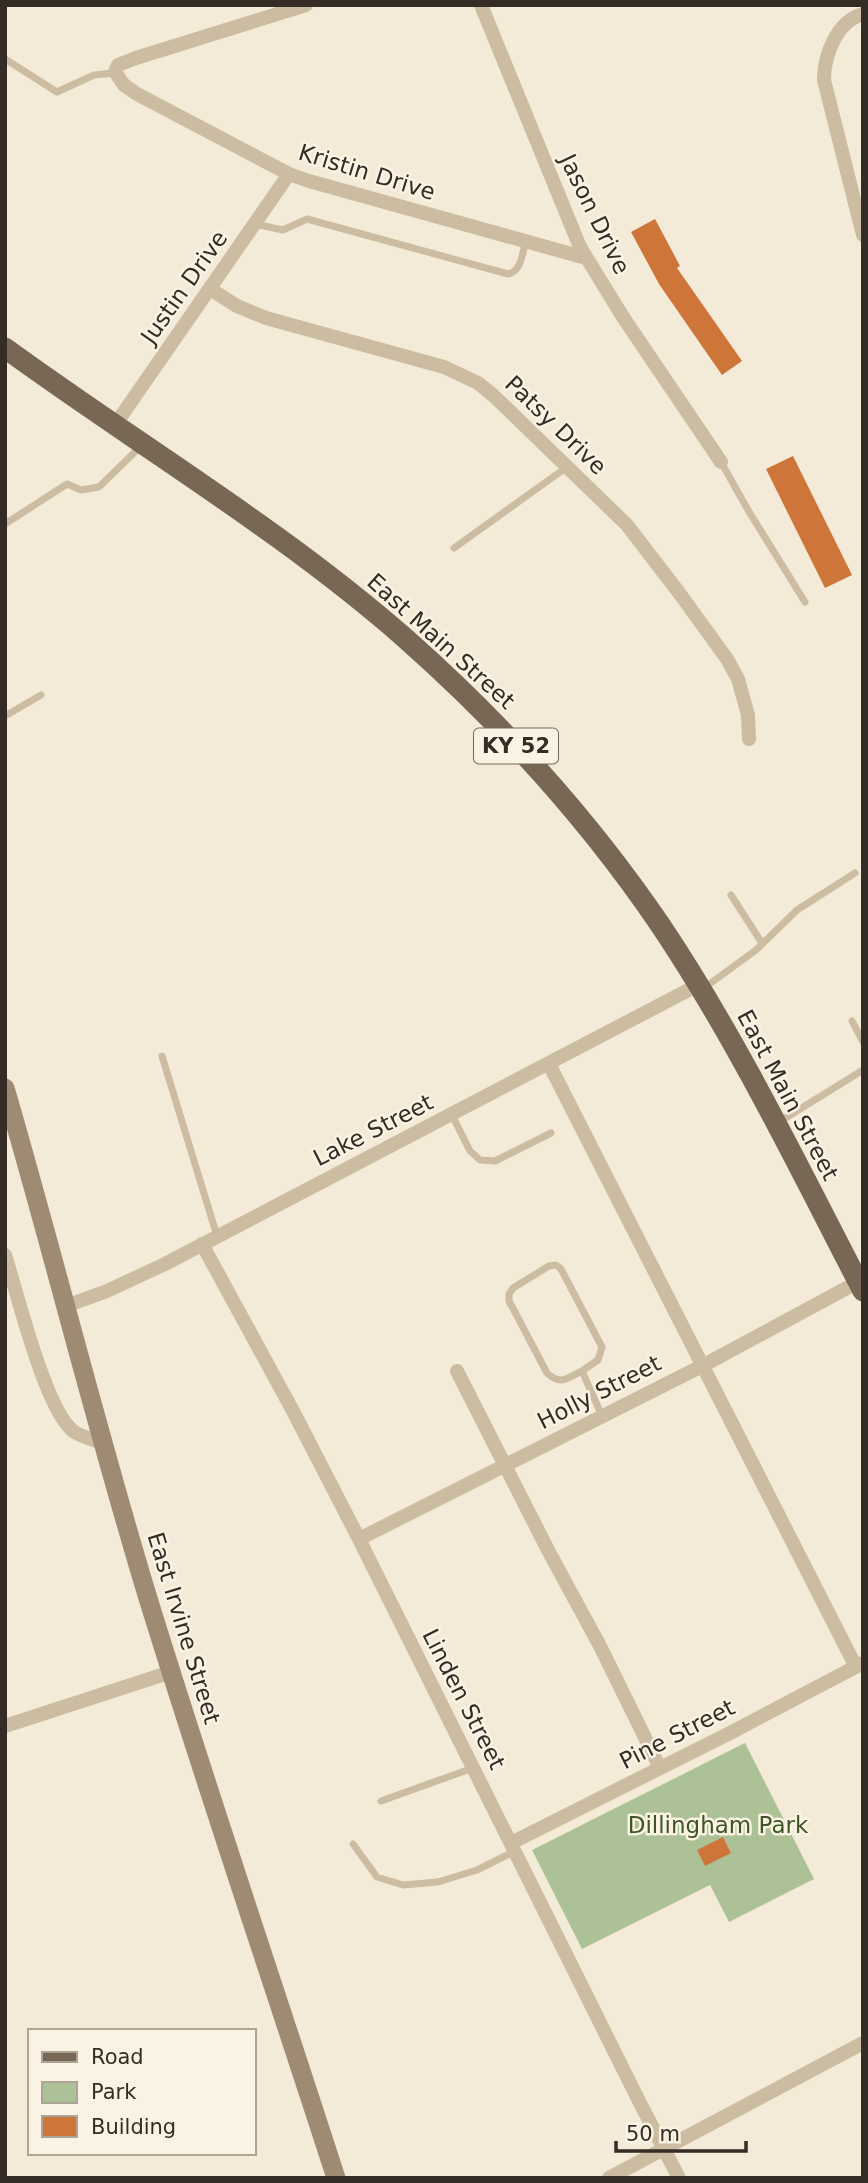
<svg xmlns="http://www.w3.org/2000/svg" width="868" height="2183" viewBox="0 0 868 2183" font-family="'DejaVu Sans',sans-serif">
  <style>
    .green { fill: #acc296 }
    .building { fill: #ce7539 }
    .lines { fill: none; stroke-linecap: round; stroke-linejoin: round }
    .lane { stroke: #cbbca2; stroke-width: 7 }
    .street { stroke: #cbbca2; stroke-width: 14 }
    .secondary { stroke: #9f8a74; stroke-width: 19 }
    .primary { stroke: #796755; stroke-width: 21 }
    .labels { text-anchor: middle; dominant-baseline: central; stroke-width: 5; stroke-linejoin: round; paint-order: stroke }
    .shield { fill: #faf3e3; stroke: #70685e; stroke-width: 2 }
    .shield-label { font-size: 21px; font-weight: bold; fill: #352d25 }
    .street-label { font-size: 23px; fill: #352d25; stroke: #faf3e3 }
    .park-label { font-size: 23px; fill: #3d5527; stroke: #faf3e3 }
  </style>
  <rect width="100%" height="100%" fill="#f3ead7"/>
  <path class="green" d="M 745,1743 L 814,1879 L 729,1922 L 710,1885 L 582,1949 L 532,1850 Z"/>
  <path class="building" d="M 655,219 L 680,266 L 677,268 L 742,361 L 722,375 L 659,284 L 631,232 Z
    M 793,456 L 852,575 L 825,588 L 766,469 Z
    M 723,1837 L 731,1853 L 705,1866 L 697,1850 Z"/>
  <g class="lines">
    <path class="lane" d="M 5,59 L 57,92 L 94,75 L 115,73
      M 255,224 L 283,230 L 307,219 L 508,274 C 522,271 522,253 526,241
      M 721,462 L 748,510 L 805,602
      M 5,524 L 67,484 L 81,490 L 99,487 L 142,445
      M 454,548 L 567,467
      M 5,716 L 41,695
      M 731,895 L 762,943
      M 704,988 L 756,950 L 797,910 L 855,873
      M 852,1021 L 863,1042
      M 162,1056 L 217,1236
      M 452,1115 L 470,1151 L 480,1160 L 495,1161 L 551,1133
      M 779,1122 L 863,1070
      M 582,1371 L 598,1360 L 602,1347 L 561,1269 L 556,1265 L 549,1266 L 513,1288 L 509,1294 L 509,1301 L 547,1373 C 561,1386 567,1378 582,1371 L 602,1416
      M 381,1801 L 473,1768
      M 353,1844 L 377,1877 L 403,1885 L 438,1882 L 477,1870 L 515,1851"/>
    <path class="street" d="M 306,5 L 136,58 L 118,65 L 115,72 L 124,85 L 137,94 L 289,174 L 309,181 L 586,258
      M 481,5 L 580,247 L 623,317 L 721,462
      M 863,14 C 837,21 824,55 824,80 L 863,235
      M 210,289 L 237,306 L 266,318 L 444,367 L 478,383 L 494,396 L 627,525 L 680,594 L 727,659 L 738,679 L 748,715 L 749,739
      M 115,425 L 289,174
      M 549,1064 L 856,1667
      M 202,1244 L 293,1411 L 359,1539 L 639,2101 L 679,2178
      M 5,1255 C 17,1292 45,1409 73,1431 C 81,1437 93,1439 103,1443
      M 66,1306 L 107,1291 L 165,1264 L 698,985
      M 457,1371 L 549,1552 L 600,1646 L 660,1768
      M 359,1539 L 702,1366 L 858,1282
      M 5,1726 L 171,1672
      M 511,1843 L 730,1733 L 863,1663
      M 609,2178 L 863,2043"/>
    <path class="secondary" d="M 5,1088 C 54,1256 96,1427 147,1595 C 207,1790 273,1983 336,2178"/>
    <path class="primary" d="M 5,348 C 138,445 282,530 406,639 C 502,724 589,820 661,926 C 738,1041 799,1168 863,1291"/>
  </g>
  <g class="labels">
    <rect class="shield" x="474" y="728.5" width="84" height="35" rx="5"/>
    <g class="shield-label">
      <text x="516" y="746">KY 52</text>
    </g>
    <g class="street-label">
      <text transform="translate(367 172) rotate(17)">Kristin Drive</text>
      <text transform="translate(595 214) rotate(64)">Jason Drive</text>
      <text transform="translate(184 287) rotate(-55)">Justin Drive</text>
      <text transform="translate(556 425) rotate(44)">Patsy Drive</text>
      <text transform="translate(441 641) rotate(42)">East Main Street</text>
      <text transform="translate(788 1095) rotate(62)">East Main Street</text>
      <text transform="translate(373 1130) rotate(-27)">Lake Street</text>
      <text transform="translate(599 1392) rotate(-27)">Holly Street</text>
      <text transform="translate(184 1628) rotate(73)">East Irvine Street</text>
      <text transform="translate(464 1699) rotate(63)">Linden Street</text>
      <text transform="translate(677 1734) rotate(-27)">Pine Street</text>
    </g>
    <g class="park-label">
      <text x="718" y="1825">Dillingham Park</text>
    </g>
  </g>
  <rect width="868" height="2183" fill="none" stroke="#352d25" stroke-width="14"/>
  <rect x="28" y="2029" width="228" height="126" fill="#faf3e3" stroke="#aba497" stroke-width="2"/>
  <rect x="42" y="2052" width="35" height="10" fill="#796755" stroke="#aba497" stroke-width="2"/>
  <text x="91" y="2064" font-size="21" fill="#352d25">Road</text>
  <rect x="42" y="2082" width="35" height="21" fill="#acc296" stroke="#aba497" stroke-width="2"/>
  <text x="91" y="2099" font-size="21" fill="#352d25">Park</text>
  <rect x="42" y="2116" width="35" height="21" fill="#ce7539" stroke="#aba497" stroke-width="2"/>
  <text x="91" y="2134" font-size="21" fill="#352d25">Building</text>
  <path d="M616 2141v10h130v-10" fill="none" stroke="#352d25" stroke-width="3.5"/>
  <text x="626" y="2141" font-size="21" fill="#352d25" stroke="#faf3e3" stroke-width="5" paint-order="stroke">50 m</text>
</svg>
